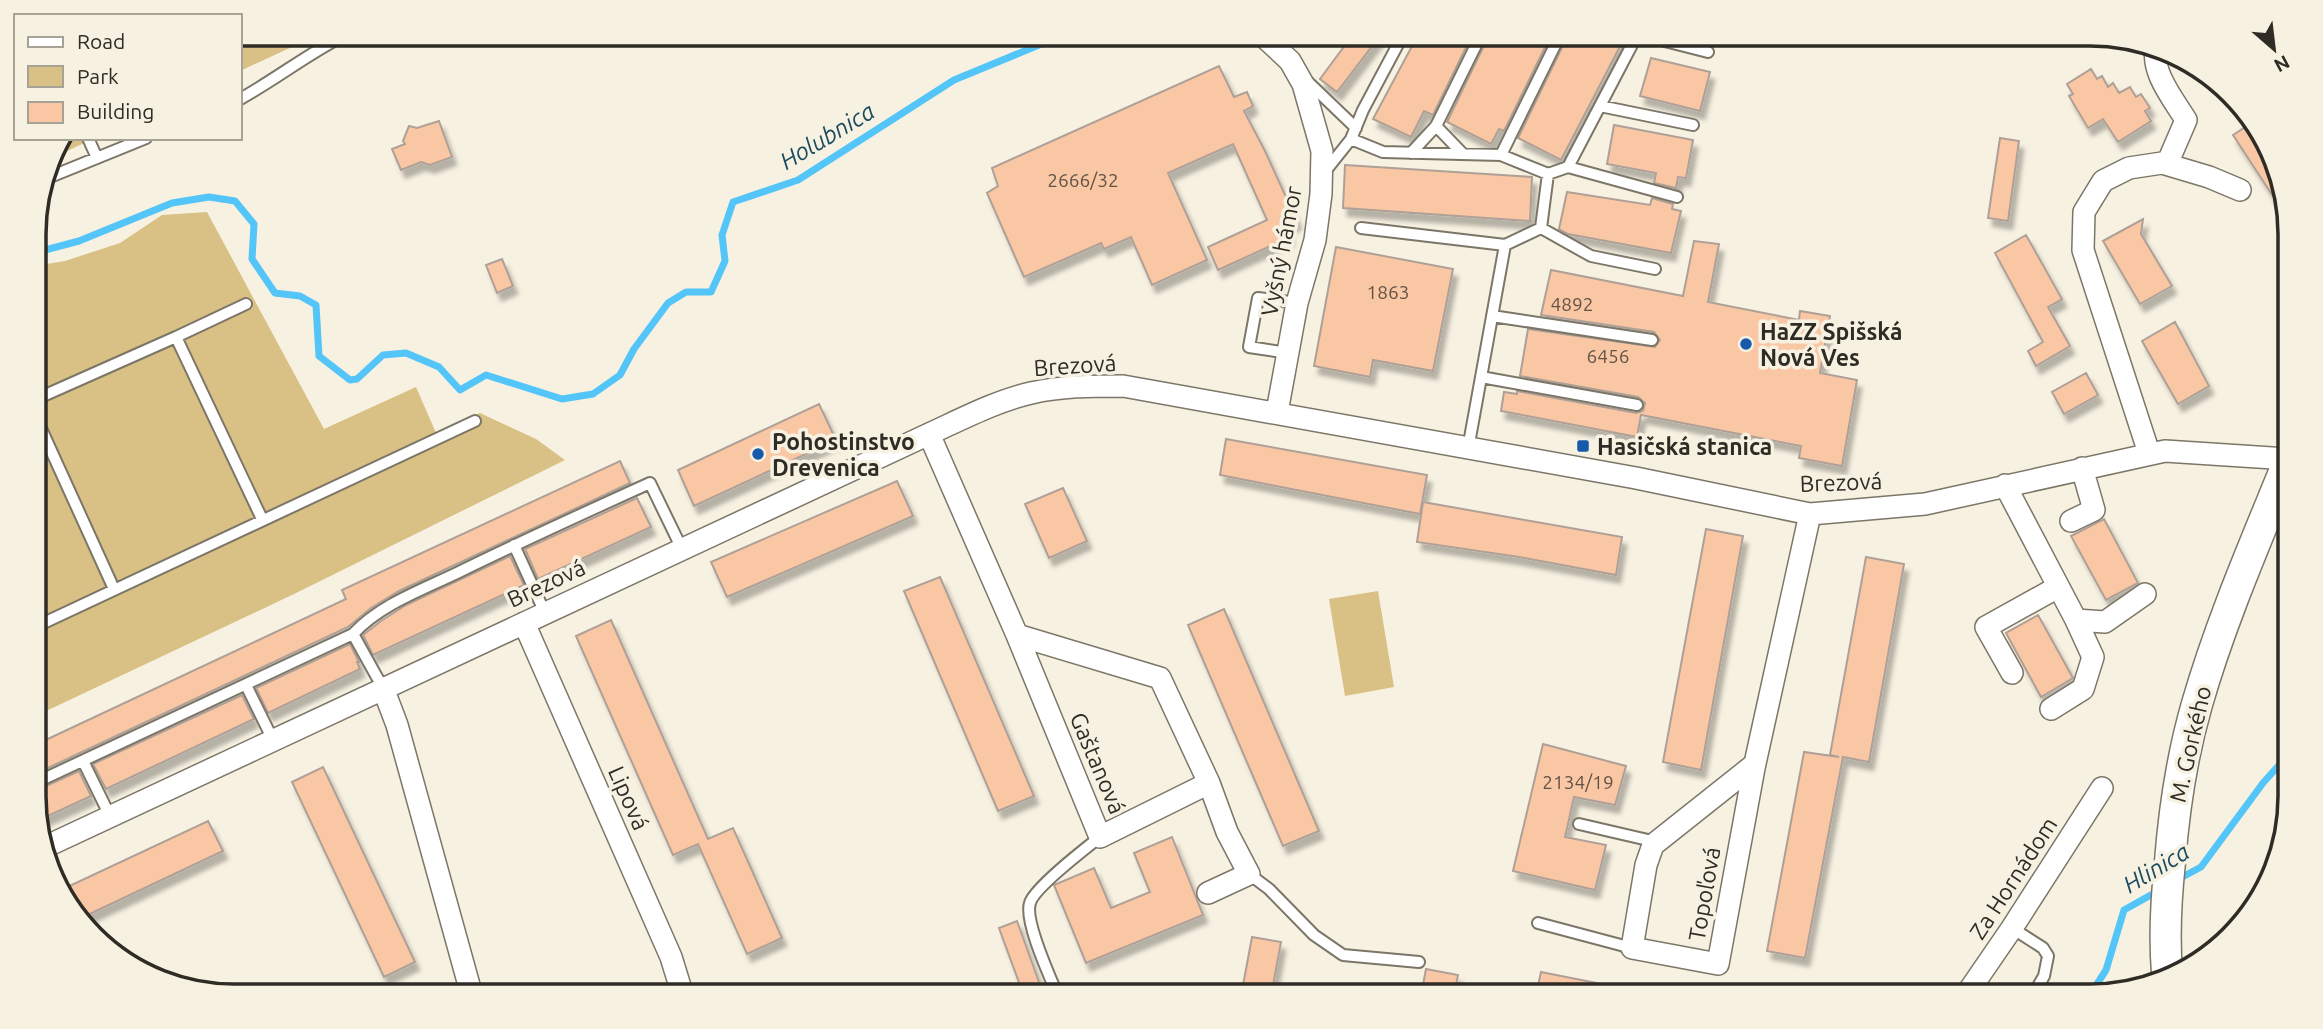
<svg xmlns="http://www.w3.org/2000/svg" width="2323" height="1029" viewBox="0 0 2323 1029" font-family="Ubuntu,sans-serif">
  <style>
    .green { fill: #d9c084 }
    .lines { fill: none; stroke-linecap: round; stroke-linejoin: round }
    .stream { stroke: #53c5f9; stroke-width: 7 }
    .building { fill: #fac7a4; stroke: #afa097; stroke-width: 2; filter: url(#shadow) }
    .lane-casing { stroke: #7c7668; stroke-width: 14 }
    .street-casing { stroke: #7c7668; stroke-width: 24 }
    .secondary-casing { stroke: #7c7668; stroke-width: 33 }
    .lane { stroke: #fff; stroke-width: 10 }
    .street { stroke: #fff; stroke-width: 21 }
    .secondary { stroke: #fff; stroke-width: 30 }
    .poi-dot { fill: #1759aa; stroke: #f7f1e1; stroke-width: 2.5 }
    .labels { text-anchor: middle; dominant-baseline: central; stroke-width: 7; stroke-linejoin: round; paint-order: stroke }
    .number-label { font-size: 19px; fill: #625346 }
    .street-label { font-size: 23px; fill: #2f2c26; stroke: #f7f1e1 }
    .poi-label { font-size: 23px; font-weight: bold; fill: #2f2c26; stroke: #f7f1e1; text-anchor: start }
    .water-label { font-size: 24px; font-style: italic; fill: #1c4c61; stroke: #f7f1e1 }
    .rim { fill: none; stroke: #2f2c26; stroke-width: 3.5 }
  </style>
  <defs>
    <filter id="shadow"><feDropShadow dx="4.5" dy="8" stdDeviation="2" flood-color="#0004"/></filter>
  </defs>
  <rect width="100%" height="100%" fill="#f7f1e1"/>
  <path class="green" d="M 240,33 L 322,33 L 240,71 Z
    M 59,138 L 95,138 L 50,159 L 54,145 Z
    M 207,212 L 324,429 L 416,387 L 436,433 L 480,413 L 536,439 L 565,460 L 294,594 L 44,712 L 35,712 L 34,266 L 65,261 L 120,243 L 162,215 Z
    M 1378,591 L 1394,687 L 1345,696 L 1329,599 Z"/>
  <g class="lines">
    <path class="stream" d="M 34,253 L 79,241 L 172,203 L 209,197 L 235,201 L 254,224 L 252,259 L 275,293 L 300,296 L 316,305 L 319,356 L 350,380 L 357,379 L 383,355 L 406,353 L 439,367 L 460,390 L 486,375 L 562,399 L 593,394 L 620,375 L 634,349 L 668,303 L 686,292 L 711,292 L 725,261 L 722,235 L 733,202 L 798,180 L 954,80 L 1068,33
      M 2175,881 L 2201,867 L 2263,783 L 2290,753
      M 2090,995 L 2106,970 L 2124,910 L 2158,891"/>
  </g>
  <path class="building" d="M 1354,33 L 1382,33 L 1337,92 L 1320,79 Z
    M 1419,33 L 1473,33 L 1433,115 L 1424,111 L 1411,137 L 1373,119 Z
    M 1490,33 L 1552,33 L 1504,131 L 1499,129 L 1491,144 L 1447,122 Z
    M 1569,33 L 1627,33 L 1561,160 L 1518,138 Z
    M 1651,58 L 1710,72 L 1700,111 L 1640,96 Z
    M 1219,66 L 1234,97 L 1247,92 L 1253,106 L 1244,111 L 1265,151 L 1297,221 L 1286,227 L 1290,237 L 1218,270 L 1208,247 L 1267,220 L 1233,144 L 1168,173 L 1207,260 L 1152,285 L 1131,237 L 1104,249 L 1101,243 L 1024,277 L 987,193 L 998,186 L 992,168 Z
    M 2091,69 L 2097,79 L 2102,76 L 2108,87 L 2113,83 L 2119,93 L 2130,87 L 2136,97 L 2141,94 L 2150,108 L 2145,111 L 2151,121 L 2118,142 L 2103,119 L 2088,128 L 2069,96 L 2073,94 L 2067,84 Z
    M 439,121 L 452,157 L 430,165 L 421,162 L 401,170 L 392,149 L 405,144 L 403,141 L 409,126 L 417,128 Z
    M 2253,122 L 2285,200 L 2278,204 L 2233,135 Z
    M 1614,125 L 1693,140 L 1686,178 L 1678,177 L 1676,188 L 1654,183 L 1656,173 L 1607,164 Z
    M 2000,138 L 2019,141 L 2008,221 L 1988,218 Z
    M 1345,165 L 1532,177 L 1530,221 L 1343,208 Z
    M 1567,192 L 1650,205 L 1652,198 L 1673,204 L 1672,209 L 1681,211 L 1671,253 L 1568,234 L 1559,229 Z
    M 2143,219 L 2141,234 L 2172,286 L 2140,304 L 2103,241 Z
    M 2026,235 L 2062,299 L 2048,307 L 2070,346 L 2036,366 L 2028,351 L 2043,342 L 1995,253 Z
    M 1694,241 L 1719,244 L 1708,302 L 1799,320 L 1800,311 L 1830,316 L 1820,373 L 1857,380 L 1842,466 L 1799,458 L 1801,446 L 1641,415 L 1637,437 L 1501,411 L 1504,392 L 1517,394 L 1517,391 L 1636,413 L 1643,411 L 1645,403 L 1638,397 L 1520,376 L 1528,329 L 1655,347 L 1660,340 L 1654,332 L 1541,315 L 1551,270 L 1683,296 Z
    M 1336,247 L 1453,269 L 1433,371 L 1373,360 L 1370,377 L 1314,366 Z
    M 502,259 L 513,286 L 497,293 L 486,265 Z
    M 2175,322 L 2209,386 L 2178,404 L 2142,341 Z
    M 2086,373 L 2098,395 L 2064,414 L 2052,392 Z
    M 819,404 L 836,440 L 694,506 L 678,470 Z
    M 1226,439 L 1427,475 L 1420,514 L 1220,475 Z
    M 620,461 L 630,483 L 399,591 L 371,608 L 348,627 L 35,774 L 35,745 L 346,599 L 342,590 Z
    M 897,481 L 913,516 L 727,597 L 711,562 Z
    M 1063,488 L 1087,541 L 1049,558 L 1025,504 Z
    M 637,498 L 651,527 L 538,579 L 525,549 Z
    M 1423,502 L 1622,537 L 1616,575 L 1519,557 L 1417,542 Z
    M 2104,519 L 2138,583 L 2106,600 L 2071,536 Z
    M 1706,529 L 1743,536 L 1701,770 L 1663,762 Z
    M 510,556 L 524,585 L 373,655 L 363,635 L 381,621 L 406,605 Z
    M 1866,557 L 1904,564 L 1869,762 L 1843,757 L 1805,958 L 1767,951 L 1804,752 L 1839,757 L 1830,755 Z
    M 940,577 L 1034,796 L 998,811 L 904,591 Z
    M 1224,609 L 1319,831 L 1283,846 L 1188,625 Z
    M 2038,615 L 2073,678 L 2041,697 L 2006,633 Z
    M 611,620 L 708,839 L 733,828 L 782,938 L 747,954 L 698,844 L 673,855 L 576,636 Z
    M 350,644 L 359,662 L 357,662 L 360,669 L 268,713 L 256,688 Z
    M 242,695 L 254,719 L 106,789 L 93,764 Z
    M 1543,744 L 1626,766 L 1615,805 L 1574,797 L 1565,837 L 1606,845 L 1595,890 L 1513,871 Z
    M 323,767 L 415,962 L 384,977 L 292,782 Z
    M 79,771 L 91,796 L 35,822 L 35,791 Z
    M 208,821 L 223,851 L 77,920 L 75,918 L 63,889 Z
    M 1172,837 L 1203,915 L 1086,963 L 1054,885 L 1094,868 L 1111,908 L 1150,892 L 1134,853 Z
    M 1017,921 L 1044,996 L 1024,996 L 999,928 Z
    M 1252,937 L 1281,942 L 1271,996 L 1241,996 Z
    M 1426,969 L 1458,975 L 1454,995 L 1421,995 Z
    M 1541,972 L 1617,987 L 1616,995 L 1536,995 Z"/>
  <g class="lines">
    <defs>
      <path id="lane" d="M 1307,81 L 1356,128
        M 240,99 C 278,78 310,52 349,33
        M 1600,106 L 1693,125
        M 88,138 L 97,158
        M 1351,139 L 1363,110 L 1404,33
        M 1411,153 L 1436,126
        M 1463,154 L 1436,126 L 1482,33
        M 1501,155 L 1561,33
        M 1568,167 L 1635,39 L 1645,36 L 1708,52
        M 1323,174 L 1351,139 L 1383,152 L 1501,155 L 1548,174 L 1568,167 L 1677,197
        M 45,179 L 146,138
        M 1361,228 L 1505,245 L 1468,449
        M 1541,228 L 1548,174
        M 1505,245 L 1541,228 L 1591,256 L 1655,269
        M 1492,316 L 1652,340
        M 176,337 L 246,304
        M 1288,353 L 1249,347 L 1258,298 L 1297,303
        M 1481,377 L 1637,405
        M 34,400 L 176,337 L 262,519
        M 34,413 L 114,589
        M 514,545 L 545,613
        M 35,627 L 475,421
        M 246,685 L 273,740
        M 383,688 L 353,634 C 381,604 422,590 459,572 C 522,541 586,512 650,483 L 682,549
        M 83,761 L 110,816
        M 35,783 L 353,634
        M 1579,824 L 1648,840 L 1653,845
        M 1249,874 L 1269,889 L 1314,935 L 1343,955 L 1419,962
        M 1538,923 L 1632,948
        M 2012,928 L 2043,948 L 2048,956 L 2044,976 L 2033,995
        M 1058,996 C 1050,977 1024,921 1030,903 C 1034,888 1086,848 1100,837"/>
      <path id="street" d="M 1260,33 L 1290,61 L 1303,84 L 1322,151 L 1321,194 L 1315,240 L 1297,303 L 1277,412
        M 2157,46 C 2149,70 2174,100 2186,120 L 2167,164
        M 929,434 L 1017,635 L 1100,837 L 1209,783 L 1160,678 L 1017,635
        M 2149,453 L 2083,250 L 2084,212 L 2103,181 L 2129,168 L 2162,163 L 2209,177 L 2240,190
        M 2005,485 L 2076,620 L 2105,622 L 2145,594
        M 2071,521 L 2094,510 L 2082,468
        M 524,623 L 671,957 L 683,996
        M 2012,673 L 1986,627 L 2058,587
        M 383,688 L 397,725 L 472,996
        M 2051,709 L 2083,689 L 2093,657 L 2076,620
        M 1755,764 L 1653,845 L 1646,865 L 1632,948 L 1718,964 L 1754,768 L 1810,514
        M 45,847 L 929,434 C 962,419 996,401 1031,393 C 1061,386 1092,386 1123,386 L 1636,478 L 1810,514 L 1925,504 L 2165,451 L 2289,459
        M 1208,893 L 1249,874 L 1227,832 L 1209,783
        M 1966,995 L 2012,928 L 2102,788"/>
      <path id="secondary" d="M 2167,973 C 2164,936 2166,899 2170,862 C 2174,809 2182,756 2197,704 C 2221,621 2256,541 2289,460"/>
    </defs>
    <use href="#lane" class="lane-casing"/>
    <use href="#street" class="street-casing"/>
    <use href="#secondary" class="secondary-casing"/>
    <use href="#lane" class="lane"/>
    <use href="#street" class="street"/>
    <use href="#secondary" class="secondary"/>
  </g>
  <g class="poi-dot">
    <circle cx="1746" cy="344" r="7"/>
    <rect x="1576" y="439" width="14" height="14" rx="3.5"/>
    <circle cx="758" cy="454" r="7"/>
  </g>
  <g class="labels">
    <g class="number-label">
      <text x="1083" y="180">2666/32</text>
      <text x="1388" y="292">1863</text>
      <text x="1572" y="304">4892</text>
      <text x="1608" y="356">6456</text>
      <text x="1578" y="782">2134/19</text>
    </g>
    <g class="street-label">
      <text transform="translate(1281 251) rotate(-79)">Vyšný hámor</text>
      <text transform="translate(1075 365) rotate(-4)">Brezová</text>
      <text transform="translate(1841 482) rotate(-2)">Brezová</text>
      <text transform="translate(546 583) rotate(-25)">Brezová</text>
      <text transform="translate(2190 744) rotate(-77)">M. Gorkého</text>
      <text transform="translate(1098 763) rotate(67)">Gaštanová</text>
      <text transform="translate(629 798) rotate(66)">Lipová</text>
      <text transform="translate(2013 878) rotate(-57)">Za Hornádom</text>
      <text transform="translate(1704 894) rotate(-80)">Topoľová</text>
    </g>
    <g class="poi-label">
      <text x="1760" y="331">HaZZ Spišská<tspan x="1760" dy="26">Nová Ves</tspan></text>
      <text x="772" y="441">Pohostinstvo<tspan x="772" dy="26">Drevenica</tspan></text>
      <text x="1597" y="446">Hasičská stanica</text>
    </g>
    <g class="water-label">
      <text transform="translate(827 136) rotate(-31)">Holubnica</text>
      <text transform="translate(2156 868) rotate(-31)">Hlinica</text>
    </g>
  </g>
  <path d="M0 0H2323V1029H0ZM234 46H2090A188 188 0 0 1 2278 234V796A188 188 0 0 1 2090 984H234A188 188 0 0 1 46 796V234A188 188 0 0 1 234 46Z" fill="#f7f1e1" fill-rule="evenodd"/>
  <path class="rim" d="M234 46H2090A188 188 0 0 1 2278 234V796A188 188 0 0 1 2090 984H234A188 188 0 0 1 46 796V234A188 188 0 0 1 234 46Z"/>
  <rect x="14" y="14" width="228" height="126" fill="#f7f1e1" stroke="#a7a296" stroke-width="2"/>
  <rect x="28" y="37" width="35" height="10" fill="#ffffff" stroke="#a7a296" stroke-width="2"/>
  <text x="77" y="49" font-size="21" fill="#2f2c26">Road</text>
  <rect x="28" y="66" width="35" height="21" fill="#d9c084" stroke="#a7a296" stroke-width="2"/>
  <text x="77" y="84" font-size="21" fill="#2f2c26">Park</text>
  <rect x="28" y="102" width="35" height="21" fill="#fac7a4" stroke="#a7a296" stroke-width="2"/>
  <text x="77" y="119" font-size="21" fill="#2f2c26">Building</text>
  <g transform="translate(2274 49) rotate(152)" stroke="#f7f1e1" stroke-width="5" paint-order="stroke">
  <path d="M0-5L12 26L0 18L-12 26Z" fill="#2f2c26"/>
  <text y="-10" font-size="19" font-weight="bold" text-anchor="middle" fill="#2f2c26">N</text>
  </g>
</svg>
